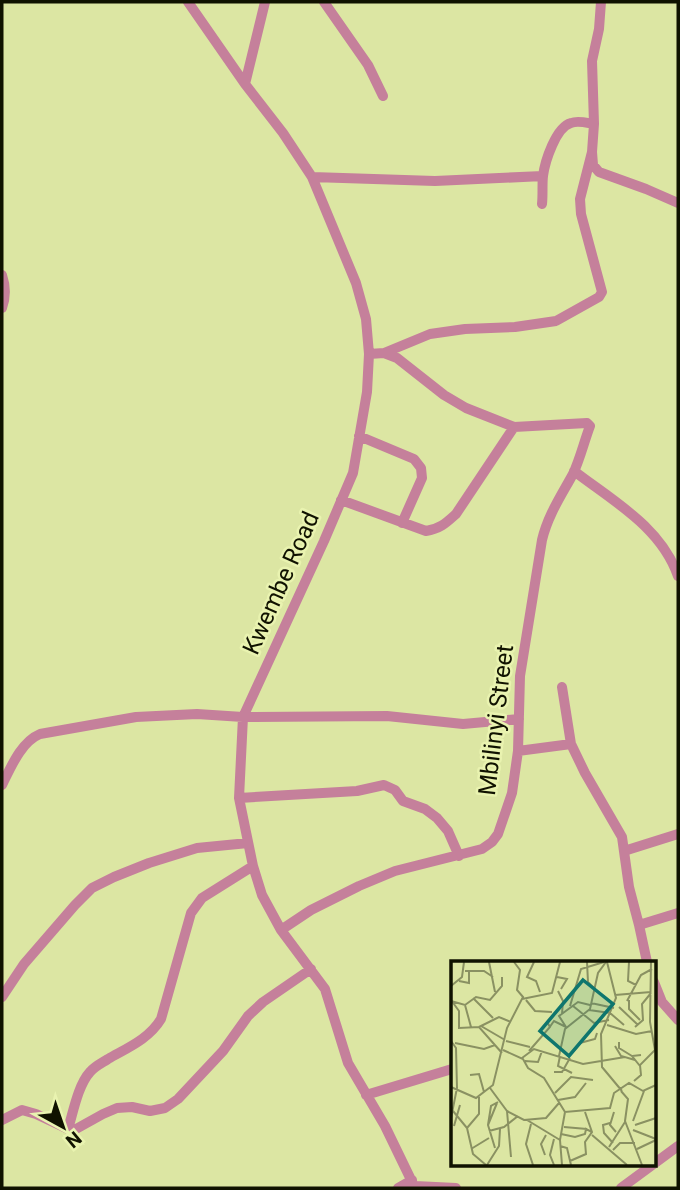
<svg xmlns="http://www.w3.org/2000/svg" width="680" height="1190" viewBox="0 0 680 1190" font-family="Roboto,sans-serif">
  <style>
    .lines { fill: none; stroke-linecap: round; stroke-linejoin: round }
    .minor { stroke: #c5809b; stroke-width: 10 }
    .labels { text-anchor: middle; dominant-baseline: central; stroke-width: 5; stroke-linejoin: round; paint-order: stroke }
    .street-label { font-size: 24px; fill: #101200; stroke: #e9f3b0 }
    .inset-road { fill: none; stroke: #8a9162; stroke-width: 2 }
    .view { fill: #0f766e; fill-opacity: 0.15; stroke: #0f766e; stroke-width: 3.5 }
    .inset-edge { fill: none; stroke: #101200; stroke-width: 3.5 }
  </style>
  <rect width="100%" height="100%" fill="#dce6a3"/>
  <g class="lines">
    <path class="minor" d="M 188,2 L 245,84 L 283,133 L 312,177 L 356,283 L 366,319 L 369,354 L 367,392 L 353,473 L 324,541 L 243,717 L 239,798 L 253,866 L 262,895 L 281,930 L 325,989 L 348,1063 L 385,1126 L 415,1188
      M 324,2 L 368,65 L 383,96
      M 601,2 L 599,29 L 592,61 L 594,124 L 592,152 L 593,165 L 599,172 L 646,189 L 678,203
      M 245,84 L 265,2
      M 312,177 L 435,181 L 543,176
      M 542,204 C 543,195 542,185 543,176 C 545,161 556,127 571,123 C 578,120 587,123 594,124
      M 2,275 C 6,287 6,297 2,308
      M 384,353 L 430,334 L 465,329 L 515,327 L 556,321 L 599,297 L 602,292 L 581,214 L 580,199 L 592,152
      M 359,436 L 414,459 L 421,468 L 422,478 L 402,523
      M 574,471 C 613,501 661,527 678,576
      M 341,500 L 426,531 C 440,529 446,523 456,514 L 514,427
      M 562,687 L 571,744 L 585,773 L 622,837 L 629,887 L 639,925 L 647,962
      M 518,751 L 571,744
      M 2,785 C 11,767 21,742 40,734 L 136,717 L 197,714 L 243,717 L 387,716 L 463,724 L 519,719
      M 239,798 L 357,791 L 384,785 L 395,790 L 403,801 L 425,809 L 437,818 L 448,831 L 459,856
      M 624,851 L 678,834
      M 639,925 L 678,913
      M 281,930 L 311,910 L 359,886 L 395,871 L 482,849 L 492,842 L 498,834 L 512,793 L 518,751 L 520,676 L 542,540 C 548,515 561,496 573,474 C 580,459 584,442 590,426 L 587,423 L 514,427 L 466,408 L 444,395 L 397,358 L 384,353 L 369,354
      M 654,982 L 662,1002 L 678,1020
      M 2,997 L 24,964 L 75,905 L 92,888 L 114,877 L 149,863 L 197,848 L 248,843
      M 366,1095 L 452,1069
      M 2,1120 L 22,1110 L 36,1114 L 68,1129 L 76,1129 L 103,1114 L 117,1108 L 132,1107 L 150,1111 L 165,1108 L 178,1099 L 223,1051 L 248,1016 L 263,1002 L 311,969
      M 68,1129 C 73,1113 78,1085 90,1072 C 95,1066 102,1063 108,1059 C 127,1048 149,1039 161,1019 L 191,913 L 202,898 L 253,866
      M 415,1186 L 456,1188
      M 398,1188 L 412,1180
      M 621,1188 L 678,1146"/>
  </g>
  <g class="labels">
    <g class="street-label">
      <text transform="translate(281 583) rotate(-66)">Kwembe Road</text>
      <text transform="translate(496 720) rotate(-83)">Mbilinyi Street</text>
    </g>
  </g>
  <g transform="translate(451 961)">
    <rect width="205" height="205" fill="#dce6a3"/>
    <path class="inset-road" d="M 38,1 L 44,31M 83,1 L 76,16 L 85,20 L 89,31M 136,1 L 137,21 L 144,28M 156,1 L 165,37 L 150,73 L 151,106 L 171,130M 178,1 L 177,20 L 185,24M 14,10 L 33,10 L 42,16M 106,16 L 116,18 L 110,28M 8,20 L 18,22 L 18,11M 0,25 L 11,16 L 13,1M 107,30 L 112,40 L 111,53M 164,34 L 200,31M 22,37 L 42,57M 71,38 L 101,32 L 109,1M 0,39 L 8,50 L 8,67 L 28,66 L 51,92M 75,39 L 84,50 L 101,51M 178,39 L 178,48 L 189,59M 0,40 L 14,44 L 25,36 L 39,39 L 51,25 L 51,16M 176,40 L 190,14 L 201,8M 140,42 L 163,47M 14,44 L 20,66M 119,45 L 130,8 L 153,1M 122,45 L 143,62 L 158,59M 168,46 L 187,64M 138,49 L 159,52 L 173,64M 156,64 L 185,73 L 201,70M 30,65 L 54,79M 28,66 L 48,56 L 60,61M 115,66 L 108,55 L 127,41 L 139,44M 184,66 L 192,59 L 191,43 L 200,32M 98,67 L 103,60 L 115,66M 0,80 L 5,87 L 6,127 L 0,157M 55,80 L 79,86M 168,81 L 168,87 L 181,95M 4,82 L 33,88 L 44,84M 164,85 L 170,95 L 184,99M 52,89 L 72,98 L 77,107 L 93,117 L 114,151 L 159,147 L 163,132 L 178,122 L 192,130 L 205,124M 78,90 L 99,66 L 96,61M 108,95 L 114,68 L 139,48 L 147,12 L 155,1M 109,95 L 107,105 L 121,112M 117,96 L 129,82 L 144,78 L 146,72M 71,97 L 83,88 L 132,103 L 174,96M 74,100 L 87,101 L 91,90M 189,105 L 181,95 L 190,94M 103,111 L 111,111 L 119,97M 19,114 L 28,113 L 33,131M 183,120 L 190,114 L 189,104 L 204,89 L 199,61 L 200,1M 0,126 L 25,137 L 42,124 L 56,67 L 72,36 L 66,29 L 69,9 L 63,1M 39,127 L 56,150 L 73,159 L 95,157 L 108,142M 170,130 L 177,138 L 174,160 L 191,204M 104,132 L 120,116 L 142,119M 107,139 L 124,136 L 135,122M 2,150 L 16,167 L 22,193 L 35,204M 56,150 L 60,196M 163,151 L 159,164 L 165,171M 76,159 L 109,179 L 114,151M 182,160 L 193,130M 159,162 L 152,164 L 153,172 L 162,182M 80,163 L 75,183 L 82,204M 37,164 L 46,142M 184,164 L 205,157M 3,165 L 9,144M 113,166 L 136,168M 16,167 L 28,153 L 28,136M 182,169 L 205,178M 38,170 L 53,166 L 67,155M 110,173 L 124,176 L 134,173 L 135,168 L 141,171M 141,174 L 176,204M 103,178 L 99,194 L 103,204M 109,179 L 111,204M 109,185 L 116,187 L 120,204M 158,186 L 174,161M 44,187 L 37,164 L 40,145 L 47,141M 20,188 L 38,177M 186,188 L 205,179M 162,189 L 169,182 L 184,182M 94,194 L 90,183 L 95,174M 119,200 L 135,193 L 134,181 L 141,171 L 134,151M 36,204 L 48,185 L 49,168"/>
    <path class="view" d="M 132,19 L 162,43 L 118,95 L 89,70 Z"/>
    <rect width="205" height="205" class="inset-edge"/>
  </g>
  <rect width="680" height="1190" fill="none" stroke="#101200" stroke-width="7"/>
  <g transform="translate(63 1127) rotate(140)" stroke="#e9f3b0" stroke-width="5" paint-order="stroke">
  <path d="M0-5L12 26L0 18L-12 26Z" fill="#101200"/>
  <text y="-10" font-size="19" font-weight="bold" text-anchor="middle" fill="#101200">N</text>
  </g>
</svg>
